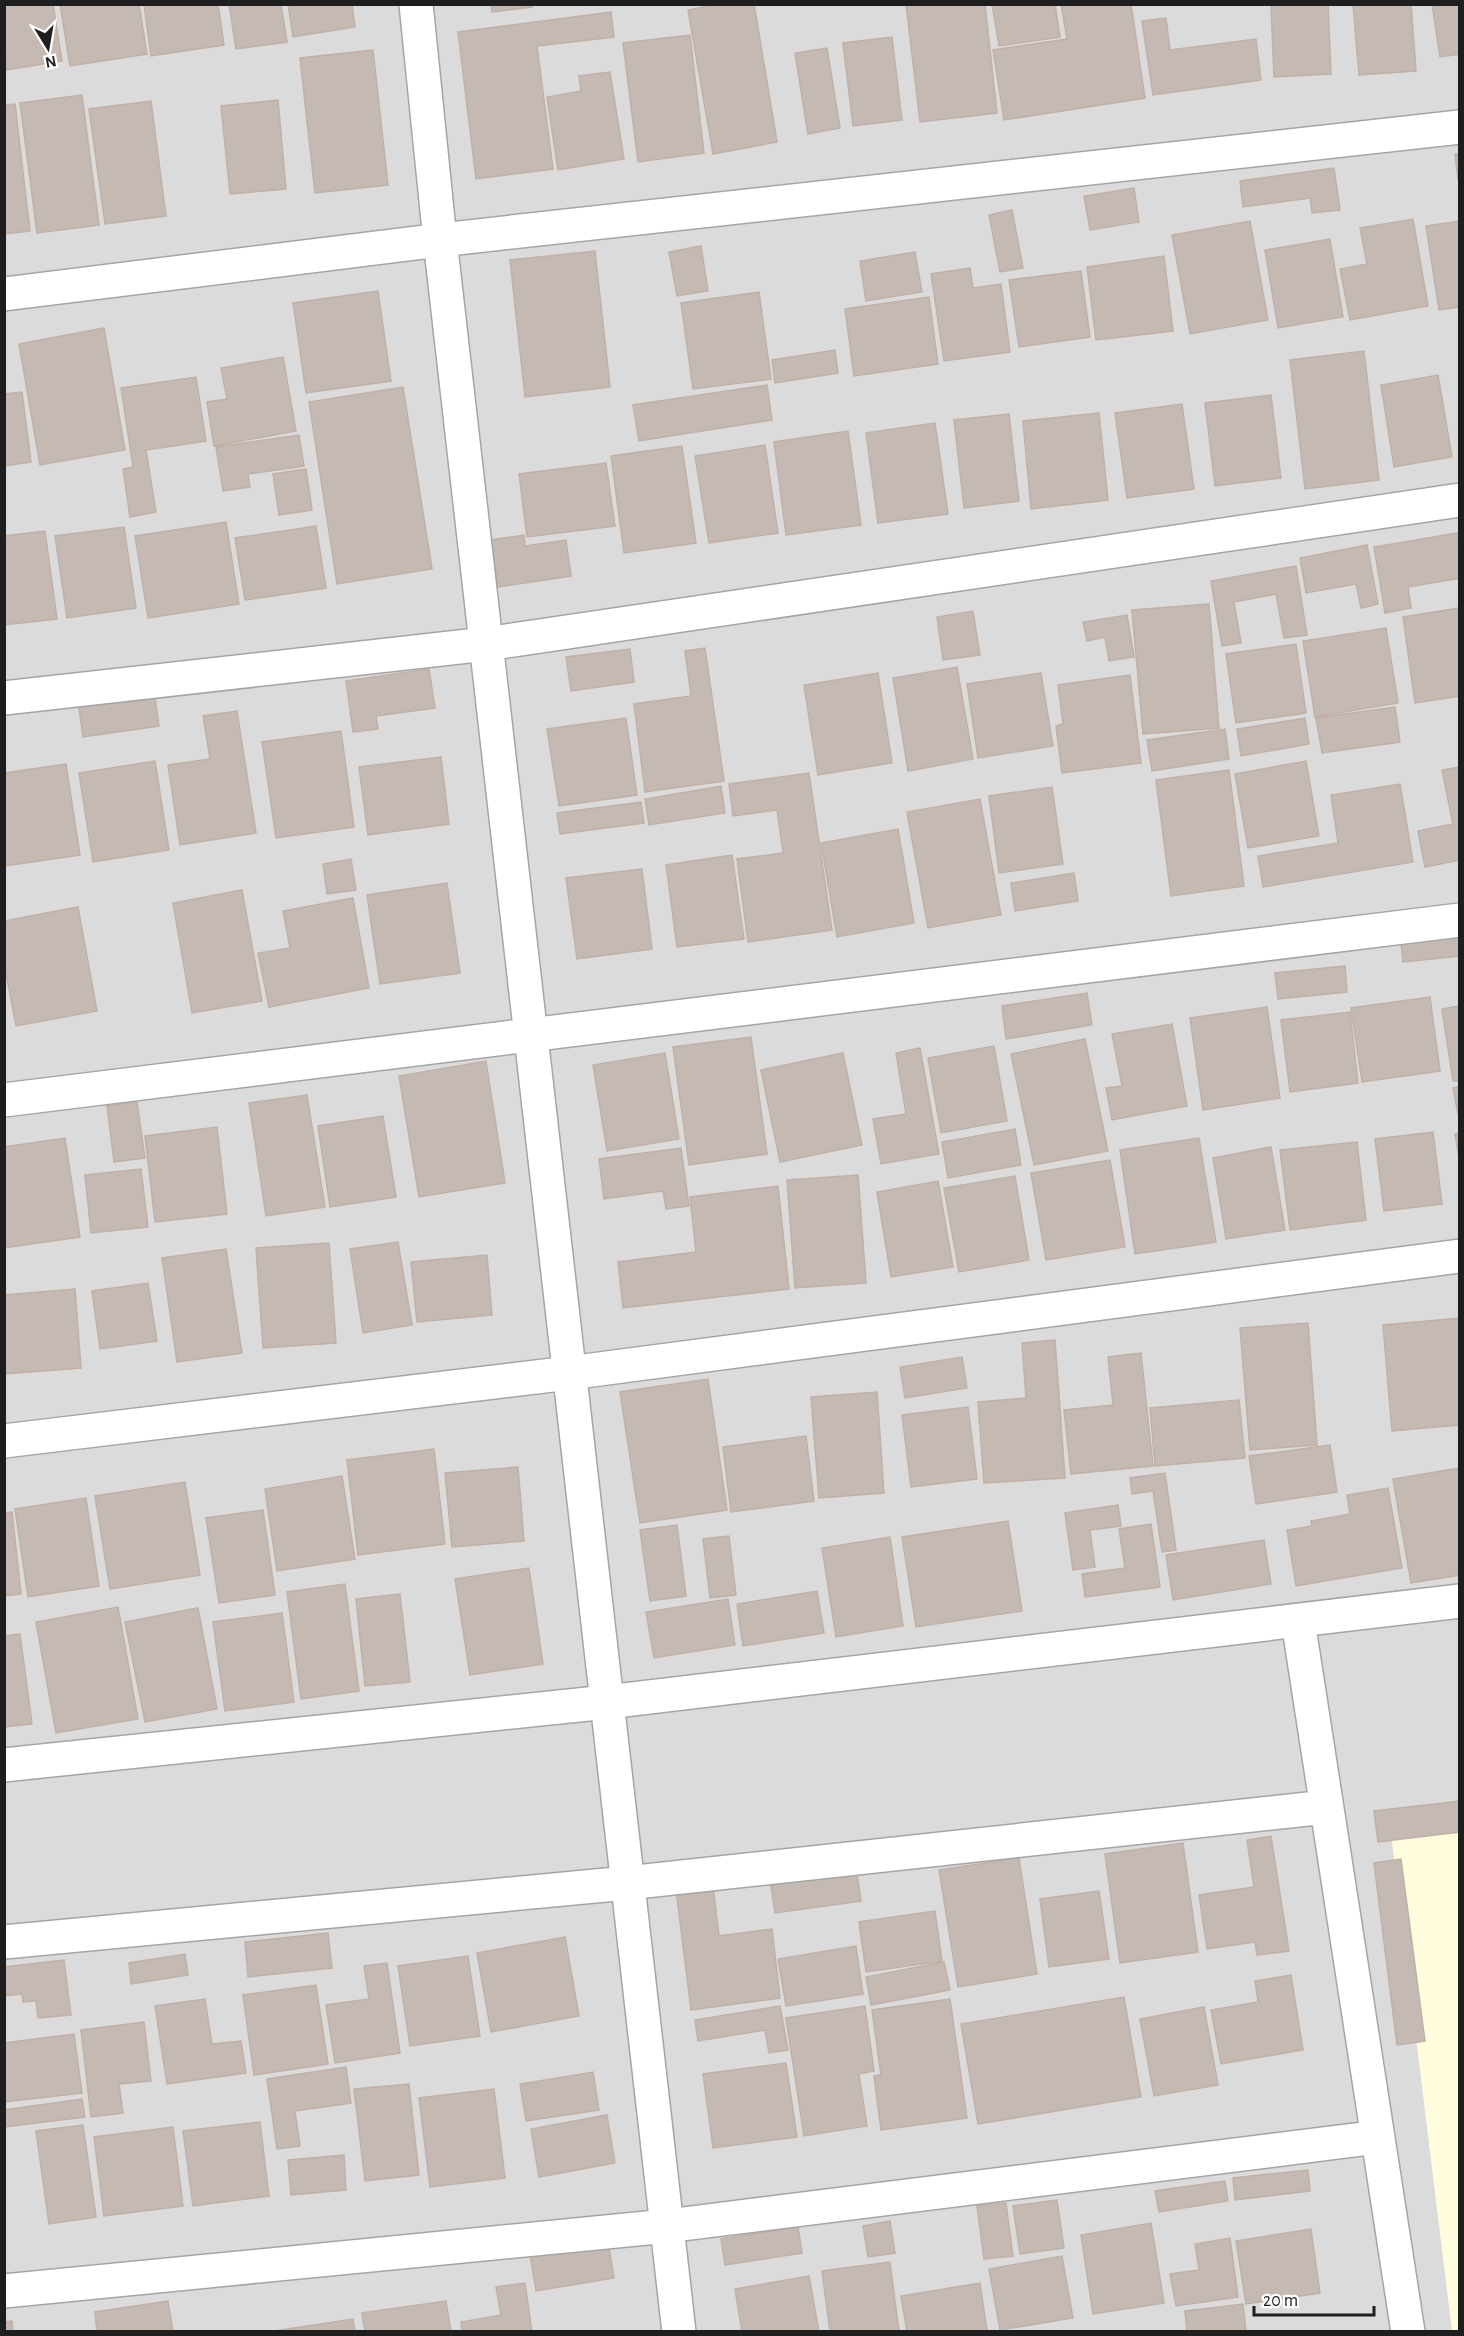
<svg xmlns="http://www.w3.org/2000/svg" width="1464" height="2336" viewBox="0 0 1464 2336" font-family="'Alegreya Sans',sans-serif">
  <style>
    .residential { fill: #dcdbdb }
    .education { fill: #fffddd }
    .building { fill: #c4bab3; stroke: #c1b0a6; stroke-width: 1.5 }
    .lines { fill: none; stroke-linecap: round; stroke-linejoin: round }
    .minor-casing { stroke: #a5a5a5; stroke-width: 36 }
    .minor { stroke: #fff; stroke-width: 33 }
  </style>
  <rect width="100%" height="100%" fill="#efebe4"/>
  <path class="residential" d="M 5,5 L 1459,5 L 1459,2331 L 5,2331 Z"/>
  <path class="education" d="M 1459,1809 L 1459,2331 L 1452,2331 L 1389,1818 Z"/>
  <path class="building" d="M 4,4 L 53,4 L 62,61 L 6,70 Z
    M 60,4 L 139,4 L 147,54 L 70,66 Z
    M 144,4 L 218,4 L 224,45 L 151,56 Z
    M 229,4 L 281,4 L 287,42 L 236,49 Z
    M 288,4 L 352,4 L 355,27 L 293,37 Z
    M 491,4 L 531,4 L 532,7 L 492,12 Z
    M 717,4 L 754,4 L 777,142 L 713,154 L 688,10 Z
    M 906,4 L 985,4 L 997,113 L 920,122 Z
    M 992,4 L 1055,4 L 1060,37 L 999,46 Z
    M 1061,4 L 1131,4 L 1145,98 L 1004,120 L 993,50 L 1067,39 Z
    M 1271,4 L 1328,4 L 1331,74 L 1274,77 Z
    M 1353,4 L 1411,4 L 1416,71 L 1359,75 Z
    M 1432,4 L 1460,4 L 1460,54 L 1440,57 Z
    M 611,12 L 614,37 L 537,46 L 553,169 L 476,179 L 458,32 Z
    M 1166,18 L 1170,50 L 1256,39 L 1261,80 L 1153,95 L 1142,21 Z
    M 690,35 L 704,153 L 638,162 L 623,43 Z
    M 892,37 L 902,120 L 853,126 L 843,43 Z
    M 827,48 L 840,128 L 808,134 L 795,53 Z
    M 373,50 L 388,185 L 315,193 L 300,58 Z
    M 610,72 L 624,159 L 558,170 L 547,97 L 581,91 L 579,76 Z
    M 82,95 L 99,225 L 37,233 L 20,103 Z
    M 278,100 L 286,189 L 230,194 L 221,106 Z
    M 151,101 L 166,216 L 105,224 L 89,109 Z
    M 15,104 L 30,231 L 4,234 L 4,105 Z
    M 1455,154 L 1460,154 L 1460,179 L 1458,179 Z
    M 1334,168 L 1340,210 L 1312,213 L 1310,198 L 1243,207 L 1240,181 Z
    M 1134,188 L 1139,222 L 1090,230 L 1084,196 Z
    M 1012,210 L 1023,268 L 1000,272 L 989,215 Z
    M 1413,219 L 1428,306 L 1350,320 L 1340,269 L 1367,264 L 1360,228 Z
    M 1250,221 L 1268,320 L 1190,334 L 1172,235 Z
    M 1460,221 L 1460,307 L 1439,310 L 1426,226 Z
    M 1330,239 L 1343,317 L 1278,328 L 1265,250 Z
    M 701,246 L 708,291 L 677,296 L 669,252 Z
    M 595,251 L 610,387 L 525,397 L 510,260 Z
    M 915,252 L 922,292 L 866,301 L 860,261 Z
    M 1164,256 L 1173,331 L 1096,340 L 1087,267 Z
    M 970,268 L 973,288 L 1001,284 L 1010,352 L 944,361 L 931,274 Z
    M 1081,271 L 1090,337 L 1019,347 L 1009,280 Z
    M 378,291 L 391,381 L 306,393 L 293,303 Z
    M 759,292 L 771,379 L 693,389 L 681,303 Z
    M 929,297 L 938,364 L 854,376 L 845,309 Z
    M 104,328 L 125,450 L 40,465 L 19,344 Z
    M 835,350 L 838,373 L 775,383 L 772,360 Z
    M 1364,351 L 1379,480 L 1305,489 L 1290,360 Z
    M 283,357 L 296,431 L 214,446 L 207,402 L 227,399 L 221,368 Z
    M 1438,375 L 1452,457 L 1394,467 L 1381,385 Z
    M 196,377 L 206,441 L 146,450 L 156,512 L 130,517 L 123,469 L 133,467 L 121,388 Z
    M 767,385 L 772,420 L 639,441 L 633,405 Z
    M 403,387 L 432,569 L 337,584 L 309,402 Z
    M 22,392 L 31,462 L 4,466 L 4,394 Z
    M 1271,395 L 1281,478 L 1215,486 L 1205,403 Z
    M 1182,404 L 1194,489 L 1127,498 L 1115,413 Z
    M 1099,413 L 1108,500 L 1031,509 L 1023,421 Z
    M 1009,414 L 1019,501 L 964,508 L 954,420 Z
    M 935,423 L 948,514 L 878,523 L 866,433 Z
    M 848,431 L 861,525 L 786,535 L 774,442 Z
    M 299,435 L 304,466 L 248,474 L 250,487 L 223,491 L 216,447 Z
    M 765,445 L 778,533 L 709,543 L 695,456 Z
    M 682,446 L 696,543 L 624,553 L 611,456 Z
    M 606,463 L 615,526 L 527,537 L 519,474 Z
    M 306,469 L 312,510 L 279,515 L 273,474 Z
    M 226,522 L 239,604 L 148,618 L 135,536 Z
    M 316,526 L 326,588 L 245,600 L 235,538 Z
    M 124,527 L 136,608 L 67,618 L 55,536 Z
    M 45,531 L 57,619 L 4,625 L 4,536 Z
    M 1458,533 L 1460,578 L 1408,587 L 1411,608 L 1385,613 L 1374,547 Z
    M 524,535 L 525,546 L 566,540 L 571,576 L 498,587 L 491,540 Z
    M 1367,545 L 1378,604 L 1361,608 L 1356,584 L 1306,593 L 1300,558 Z
    M 1296,566 L 1307,635 L 1284,638 L 1276,594 L 1234,602 L 1241,643 L 1222,646 L 1211,581 Z
    M 1209,604 L 1219,728 L 1143,734 L 1132,610 Z
    M 1460,608 L 1460,696 L 1415,703 L 1403,617 Z
    M 973,611 L 980,655 L 943,660 L 937,617 Z
    M 1127,615 L 1134,657 L 1109,661 L 1105,637 L 1087,641 L 1083,622 Z
    M 1386,628 L 1398,703 L 1315,717 L 1303,641 Z
    M 1296,644 L 1306,713 L 1236,723 L 1226,654 Z
    M 705,648 L 724,781 L 645,792 L 634,704 L 691,696 L 685,651 Z
    M 630,649 L 634,682 L 571,691 L 566,657 Z
    M 957,667 L 973,759 L 908,771 L 893,678 Z
    M 429,669 L 435,708 L 376,716 L 378,729 L 353,732 L 346,681 Z
    M 878,673 L 892,763 L 818,775 L 804,685 Z
    M 1041,673 L 1053,746 L 978,758 L 967,684 Z
    M 1130,675 L 1141,763 L 1062,773 L 1056,726 L 1063,724 L 1058,685 Z
    M 154,690 L 159,726 L 83,737 L 78,701 Z
    M 1395,707 L 1400,742 L 1322,753 L 1316,718 Z
    M 237,711 L 256,833 L 180,845 L 168,765 L 210,759 L 203,716 Z
    M 626,718 L 637,795 L 559,806 L 547,729 Z
    M 1305,718 L 1309,744 L 1241,756 L 1237,729 Z
    M 1225,729 L 1229,759 L 1152,771 L 1147,740 Z
    M 341,731 L 354,827 L 276,838 L 262,742 Z
    M 441,757 L 449,824 L 368,835 L 359,767 Z
    M 155,761 L 169,850 L 93,862 L 79,773 Z
    M 1306,761 L 1319,836 L 1248,848 L 1235,774 Z
    M 66,764 L 80,855 L 5,866 L 4,773 Z
    M 1460,767 L 1460,860 L 1425,867 L 1418,831 L 1453,824 L 1442,770 Z
    M 1229,770 L 1244,886 L 1171,896 L 1156,780 Z
    M 809,773 L 832,930 L 748,942 L 737,859 L 783,853 L 777,810 L 733,816 L 729,784 Z
    M 1400,784 L 1413,862 L 1263,887 L 1258,856 L 1338,843 L 1331,795 Z
    M 721,786 L 725,813 L 649,825 L 645,799 Z
    M 1052,787 L 1063,864 L 999,873 L 989,796 Z
    M 980,799 L 1001,915 L 928,928 L 907,812 Z
    M 641,802 L 644,823 L 560,834 L 557,813 Z
    M 898,829 L 914,923 L 837,937 L 821,843 Z
    M 732,855 L 744,939 L 677,947 L 666,865 Z
    M 351,859 L 356,890 L 327,894 L 323,864 Z
    M 642,869 L 652,949 L 577,959 L 566,878 Z
    M 1074,873 L 1078,901 L 1015,911 L 1011,883 Z
    M 447,883 L 460,973 L 380,984 L 367,895 Z
    M 242,890 L 262,1001 L 192,1013 L 173,903 Z
    M 353,898 L 369,988 L 269,1007 L 258,953 L 290,948 L 283,911 Z
    M 78,907 L 97,1011 L 16,1026 L 4,963 L 4,921 Z
    M 1460,936 L 1460,956 L 1403,962 L 1401,943 Z
    M 1345,966 L 1347,992 L 1278,999 L 1275,973 Z
    M 1087,993 L 1092,1025 L 1006,1039 L 1002,1006 Z
    M 1430,997 L 1440,1071 L 1362,1082 L 1351,1008 Z
    M 1460,1006 L 1460,1081 L 1453,1081 L 1442,1009 Z
    M 1267,1007 L 1280,1098 L 1203,1110 L 1190,1018 Z
    M 1350,1012 L 1358,1083 L 1290,1092 L 1281,1020 Z
    M 1172,1024 L 1187,1106 L 1112,1120 L 1106,1088 L 1122,1086 L 1112,1034 Z
    M 751,1037 L 767,1154 L 689,1165 L 673,1047 Z
    M 1085,1039 L 1108,1151 L 1034,1165 L 1011,1054 Z
    M 994,1046 L 1007,1121 L 941,1133 L 928,1058 Z
    M 920,1048 L 939,1154 L 881,1164 L 873,1119 L 906,1114 L 896,1053 Z
    M 665,1053 L 679,1139 L 607,1151 L 593,1065 Z
    M 843,1053 L 862,1145 L 780,1162 L 761,1070 Z
    M 486,1061 L 505,1183 L 419,1197 L 399,1076 Z
    M 1460,1086 L 1460,1114 L 1458,1114 L 1453,1088 Z
    M 307,1095 L 325,1207 L 266,1216 L 249,1103 Z
    M 137,1102 L 145,1158 L 114,1162 L 107,1106 Z
    M 383,1116 L 396,1197 L 330,1207 L 318,1126 Z
    M 217,1127 L 227,1214 L 155,1222 L 145,1136 Z
    M 1015,1129 L 1021,1165 L 948,1178 L 942,1142 Z
    M 1433,1132 L 1442,1204 L 1384,1211 L 1375,1139 Z
    M 1460,1133 L 1460,1163 L 1455,1134 Z
    M 65,1138 L 80,1237 L 4,1248 L 4,1147 Z
    M 1199,1138 L 1216,1242 L 1135,1254 L 1120,1150 Z
    M 1357,1142 L 1366,1220 L 1290,1230 L 1280,1150 Z
    M 1271,1147 L 1285,1230 L 1226,1239 L 1213,1158 Z
    M 681,1148 L 689,1206 L 666,1209 L 663,1191 L 604,1199 L 599,1159 Z
    M 1110,1160 L 1125,1247 L 1046,1260 L 1031,1173 Z
    M 141,1169 L 148,1227 L 91,1233 L 85,1175 Z
    M 858,1175 L 866,1283 L 795,1288 L 787,1180 Z
    M 1015,1176 L 1029,1260 L 959,1272 L 944,1188 Z
    M 938,1181 L 953,1267 L 891,1277 L 877,1192 Z
    M 778,1186 L 789,1289 L 623,1308 L 618,1262 L 696,1252 L 690,1197 Z
    M 398,1242 L 412,1325 L 363,1333 L 350,1249 Z
    M 329,1243 L 336,1343 L 263,1348 L 256,1248 Z
    M 226,1249 L 242,1353 L 177,1362 L 162,1258 Z
    M 487,1255 L 492,1315 L 417,1322 L 411,1262 Z
    M 148,1283 L 157,1341 L 100,1349 L 92,1291 Z
    M 75,1289 L 81,1368 L 4,1374 L 4,1295 Z
    M 1460,1318 L 1460,1425 L 1392,1431 L 1383,1325 Z
    M 1308,1323 L 1317,1445 L 1250,1450 L 1240,1328 Z
    M 1055,1340 L 1065,1478 L 984,1483 L 978,1402 L 1026,1398 L 1022,1343 Z
    M 1141,1353 L 1153,1466 L 1071,1474 L 1064,1410 L 1113,1405 L 1108,1357 Z
    M 962,1357 L 967,1388 L 905,1398 L 900,1367 Z
    M 708,1379 L 727,1510 L 640,1523 L 620,1392 Z
    M 877,1392 L 884,1493 L 819,1498 L 811,1397 Z
    M 1239,1400 L 1245,1458 L 1155,1466 L 1150,1408 Z
    M 968,1407 L 977,1479 L 911,1487 L 902,1415 Z
    M 806,1436 L 814,1501 L 731,1512 L 723,1447 Z
    M 1330,1445 L 1337,1492 L 1256,1504 L 1249,1456 Z
    M 434,1449 L 445,1544 L 358,1555 L 347,1460 Z
    M 518,1467 L 524,1541 L 452,1547 L 445,1473 Z
    M 1460,1468 L 1460,1575 L 1411,1583 L 1393,1479 Z
    M 1165,1473 L 1176,1550 L 1162,1552 L 1153,1491 L 1132,1494 L 1130,1478 Z
    M 342,1476 L 355,1559 L 277,1571 L 265,1489 Z
    M 185,1482 L 200,1575 L 110,1589 L 95,1496 Z
    M 1388,1488 L 1402,1568 L 1296,1586 L 1287,1530 L 1312,1526 L 1311,1521 L 1350,1514 L 1347,1495 Z
    M 86,1498 L 99,1586 L 28,1597 L 15,1509 Z
    M 1118,1505 L 1121,1526 L 1090,1530 L 1095,1567 L 1073,1570 L 1065,1513 Z
    M 263,1510 L 275,1595 L 219,1603 L 206,1518 Z
    M 12,1512 L 21,1594 L 4,1596 L 4,1513 Z
    M 1008,1521 L 1022,1611 L 916,1627 L 902,1537 Z
    M 1151,1524 L 1160,1587 L 1085,1597 L 1082,1574 L 1125,1568 L 1119,1529 Z
    M 677,1525 L 686,1596 L 650,1601 L 640,1530 Z
    M 729,1536 L 736,1595 L 710,1598 L 703,1539 Z
    M 890,1537 L 903,1626 L 836,1637 L 822,1548 Z
    M 1264,1540 L 1271,1584 L 1173,1600 L 1166,1555 Z
    M 529,1568 L 543,1664 L 470,1675 L 455,1579 Z
    M 345,1584 L 359,1691 L 301,1699 L 287,1592 Z
    M 817,1591 L 824,1633 L 743,1646 L 737,1604 Z
    M 400,1594 L 410,1682 L 365,1686 L 356,1599 Z
    M 728,1599 L 735,1645 L 654,1658 L 646,1612 Z
    M 118,1607 L 138,1719 L 56,1733 L 36,1622 Z
    M 198,1608 L 217,1709 L 145,1722 L 125,1622 Z
    M 282,1613 L 294,1702 L 225,1711 L 213,1622 Z
    M 20,1634 L 32,1724 L 4,1727 L 4,1636 Z
    M 1460,1801 L 1460,1832 L 1378,1842 L 1374,1811 Z
    M 1271,1836 L 1289,1951 L 1257,1955 L 1255,1942 L 1207,1949 L 1199,1895 L 1254,1887 L 1247,1840 Z
    M 1183,1843 L 1198,1952 L 1120,1963 L 1105,1854 Z
    M 1019,1858 L 1037,1974 L 958,1987 L 939,1870 Z
    M 1401,1859 L 1425,2041 L 1397,2045 L 1374,1863 Z
    M 856,1867 L 861,1901 L 775,1913 L 770,1879 Z
    M 713,1886 L 719,1936 L 772,1929 L 780,1998 L 691,2010 L 676,1890 Z
    M 1099,1891 L 1109,1959 L 1049,1967 L 1040,1899 Z
    M 935,1911 L 942,1961 L 866,1972 L 859,1922 Z
    M 328,1933 L 332,1968 L 248,1977 L 245,1942 Z
    M 565,1937 L 579,2016 L 491,2032 L 477,1953 Z
    M 856,1946 L 863,1994 L 786,2006 L 778,1959 Z
    M 185,1954 L 188,1975 L 131,1984 L 129,1963 Z
    M 468,1956 L 480,2036 L 410,2046 L 398,1966 Z
    M 64,1960 L 71,2015 L 38,2018 L 36,2001 L 23,2002 L 22,1994 L 4,1996 L 4,1967 Z
    M 944,1962 L 950,1990 L 871,2005 L 866,1977 Z
    M 387,1963 L 400,2053 L 335,2063 L 326,2005 L 369,1999 L 364,1966 Z
    M 1291,1975 L 1303,2050 L 1221,2064 L 1211,2010 L 1258,2002 L 1255,1981 Z
    M 316,1985 L 328,2064 L 254,2075 L 243,1995 Z
    M 1124,1997 L 1141,2097 L 978,2124 L 961,2024 Z
    M 205,1999 L 212,2044 L 241,2041 L 246,2073 L 167,2084 L 155,2006 Z
    M 950,1999 L 967,2118 L 881,2130 L 874,2076 L 881,2075 L 872,2010 Z
    M 780,2006 L 788,2050 L 769,2053 L 765,2030 L 698,2041 L 695,2020 Z
    M 865,2006 L 874,2071 L 859,2074 L 867,2126 L 804,2136 L 786,2018 Z
    M 1204,2007 L 1218,2085 L 1154,2096 L 1140,2019 Z
    M 144,2022 L 151,2081 L 119,2084 L 123,2113 L 91,2117 L 81,2030 Z
    M 74,2034 L 82,2093 L 4,2102 L 4,2043 Z
    M 786,2063 L 797,2137 L 713,2148 L 703,2074 Z
    M 346,2067 L 351,2103 L 295,2111 L 300,2146 L 277,2149 L 267,2079 Z
    M 593,2072 L 599,2110 L 526,2121 L 520,2084 Z
    M 409,2084 L 419,2175 L 365,2181 L 354,2089 Z
    M 494,2089 L 505,2178 L 430,2187 L 419,2098 Z
    M 82,2099 L 85,2117 L 4,2127 L 4,2110 Z
    M 607,2115 L 615,2163 L 539,2177 L 531,2129 Z
    M 260,2122 L 269,2196 L 193,2206 L 183,2131 Z
    M 83,2125 L 96,2217 L 49,2224 L 36,2131 Z
    M 173,2127 L 183,2206 L 104,2216 L 94,2137 Z
    M 344,2155 L 346,2190 L 291,2195 L 288,2160 Z
    M 1308,2170 L 1310,2191 L 1235,2200 L 1233,2178 Z
    M 1225,2181 L 1228,2201 L 1159,2212 L 1155,2191 Z
    M 1057,2200 L 1064,2248 L 1020,2254 L 1013,2206 Z
    M 1006,2203 L 1013,2256 L 984,2259 L 977,2206 Z
    M 890,2221 L 895,2253 L 868,2257 L 863,2226 Z
    M 1151,2223 L 1164,2303 L 1093,2314 L 1081,2235 Z
    M 798,2227 L 802,2253 L 725,2265 L 721,2239 Z
    M 1311,2229 L 1320,2293 L 1246,2304 L 1236,2241 Z
    M 1230,2238 L 1238,2297 L 1176,2306 L 1170,2274 L 1199,2270 L 1195,2244 Z
    M 608,2241 L 614,2278 L 536,2291 L 530,2254 Z
    M 1062,2256 L 1073,2318 L 1000,2330 L 989,2269 Z
    M 890,2262 L 899,2332 L 830,2332 L 822,2271 Z
    M 809,2276 L 819,2332 L 742,2332 L 735,2289 Z
    M 525,2283 L 532,2332 L 462,2332 L 461,2322 L 501,2315 L 496,2287 Z
    M 980,2283 L 987,2331 L 907,2332 L 901,2296 Z
    M 168,2301 L 173,2332 L 97,2332 L 95,2312 Z
    M 446,2301 L 451,2332 L 365,2332 L 362,2313 Z
    M 1243,2304 L 1246,2332 L 1187,2332 L 1185,2311 Z
    M 353,2319 L 355,2332 L 274,2331 Z
    M 12,2321 L 13,2332 L 4,2332 L 4,2322 Z"/>
  <g class="lines">
    <defs>
      <path id="minor" d="M 416,4 L 440,240 L 679,2332
        M 4,294 L 440,240 L 1460,127
        M 4,698 L 486,644 L 1460,500
        M 4,1100 L 1460,920
        M 4,1441 L 569,1373 L 1460,1256
        M 1298,1621 L 1408,2332
        M 4,1765 L 607,1702 L 1460,1601
        M 4,1942 L 627,1883 L 1326,1807
        M 4,2291 L 667,2226 L 1378,2137"/>
    </defs>
    <use href="#minor" class="minor-casing"/>
    <use href="#minor" class="minor"/>
  </g>
  <rect width="1464" height="2336" fill="none" stroke="#1e1e1e" stroke-width="12"/>
  <g transform="translate(48 48) rotate(169)" stroke="#ffffff" stroke-width="4.5" paint-order="stroke">
  <path d="M0-4.5L10 22L0 15L-10 22Z" fill="#1e1e1e"/>
  <text y="-9" font-size="16" font-weight="bold" text-anchor="middle" fill="#1e1e1e">N</text>
  </g>
  <path d="M1254 2306v9h120v-9" fill="none" stroke="#1e1e1e" stroke-width="3"/>
  <text x="1263" y="2306" font-size="18" fill="#1e1e1e" stroke="#ffffff" stroke-width="4.5" paint-order="stroke">20 m</text>
</svg>
